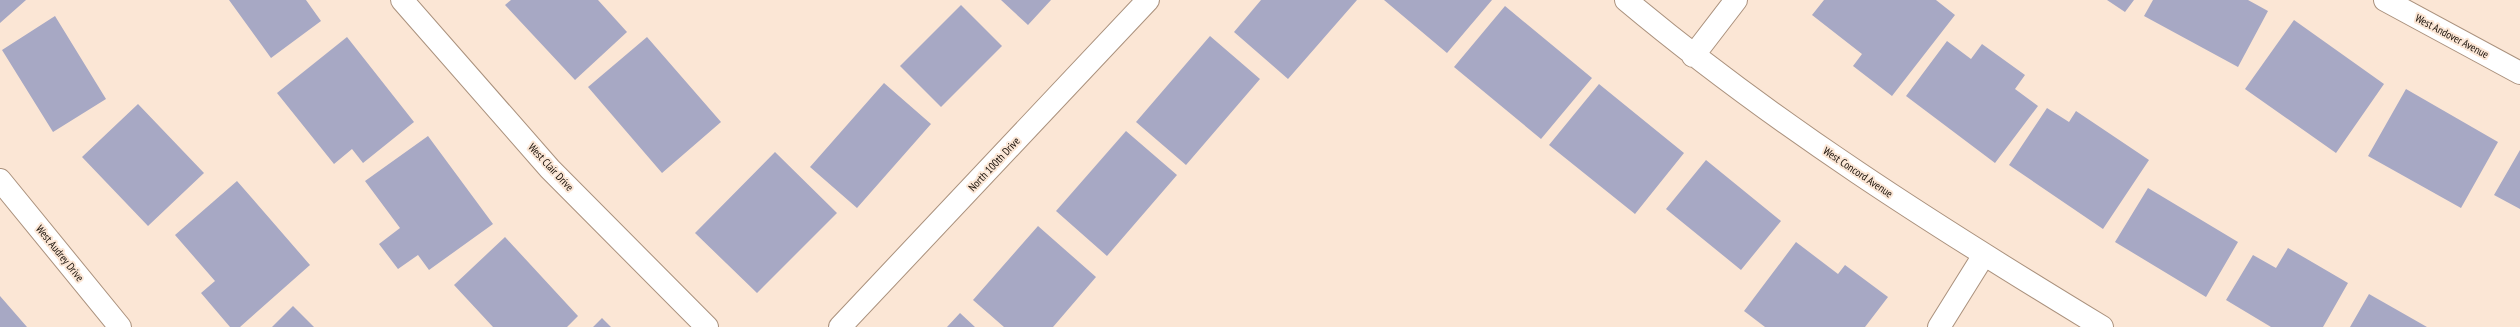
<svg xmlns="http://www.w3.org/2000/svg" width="2520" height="327" viewBox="0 0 2520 327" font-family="'PT Sans Narrow',sans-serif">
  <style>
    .building { fill: #a7a8c4 }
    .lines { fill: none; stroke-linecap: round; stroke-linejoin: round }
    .street-casing { stroke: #aa917d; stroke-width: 24 }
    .street { stroke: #fff; stroke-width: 22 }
    .labels { text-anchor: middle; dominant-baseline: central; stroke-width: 4; stroke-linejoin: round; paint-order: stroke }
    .street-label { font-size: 11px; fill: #1a1109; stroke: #fbe6d5 }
  </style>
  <rect width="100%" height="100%" fill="#fbe6d5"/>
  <path class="building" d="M 0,0 L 26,0 L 0,23 Z
    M 229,0 L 306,0 L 321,21 L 271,58 Z
    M 511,0 L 598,0 L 627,32 L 575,80 L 505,5 Z
    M 1001,0 L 1051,0 L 1028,25 Z
    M 1261,0 L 1357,0 L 1288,79 L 1234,32 Z
    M 1384,0 L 1492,0 L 1447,53 Z
    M 1824,0 L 1936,0 L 1955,15 L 1892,96 L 1853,66 L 1862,54 L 1812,15 Z
    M 2107,0 L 2134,0 L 2125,12 Z
    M 2153,0 L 2248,0 L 2268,11 L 2238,67 L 2144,16 Z
    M 961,5 L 1002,46 L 941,107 L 900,66 Z
    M 1505,6 L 1592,78 L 1541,139 L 1454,67 Z
    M 55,16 L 106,99 L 53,132 L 2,50 Z
    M 2294,20 L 2384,84 L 2336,153 L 2245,89 Z
    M 1210,36 L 1260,79 L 1186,165 L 1136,122 Z
    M 347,37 L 414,122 L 363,163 L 352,149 L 334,164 L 277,93 Z
    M 647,37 L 721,122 L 662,173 L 588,87 Z
    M 1947,41 L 1971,59 L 1982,44 L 2025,75 L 2015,89 L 2038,106 L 1995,163 L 1906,96 Z
    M 884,83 L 931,124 L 857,208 L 810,167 Z
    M 1599,84 L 1684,153 L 1635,214 L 1549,145 Z
    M 2406,89 L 2498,142 L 2461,208 L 2368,156 Z
    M 138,104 L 204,173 L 148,226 L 82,157 Z
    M 2047,108 L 2069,122 L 2076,111 L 2149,160 L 2103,229 L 2009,165 Z
    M 1126,131 L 1177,175 L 1107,256 L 1056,211 Z
    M 428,136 L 493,224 L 429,270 L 418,255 L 398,269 L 379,244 L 400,228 L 365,181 Z
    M 2520,150 L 2520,209 L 2494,195 Z
    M 775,152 L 837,213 L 757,293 L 695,233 Z
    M 1706,160 L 1781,221 L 1741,270 L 1666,209 Z
    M 237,181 L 310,265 L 240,327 L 230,327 L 201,293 L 215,281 L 175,235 Z
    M 2148,188 L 2238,242 L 2206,297 L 2115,242 Z
    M 1038,226 L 1096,277 L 1053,327 L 1004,327 L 973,300 Z
    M 505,237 L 578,316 L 567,327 L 493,327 L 454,285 Z
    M 1796,242 L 1838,274 L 1845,265 L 1888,297 L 1865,327 L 1765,327 L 1744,311 Z
    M 2288,248 L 2348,283 L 2323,327 L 2271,327 L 2226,300 L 2253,255 L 2276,268 Z
    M 2369,294 L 2427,327 L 2350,327 Z
    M 0,296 L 27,327 L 0,327 Z
    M 293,306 L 314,327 L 272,327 Z
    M 960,313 L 975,327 L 947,327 Z
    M 602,318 L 611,327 L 593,327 Z"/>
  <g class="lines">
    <defs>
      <path id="street" d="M 402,0 L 550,169 L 707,327
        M 1626,0 C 1774,124 1937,227 2102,327
        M 2385,0 L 2520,73
        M 1693,56 L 1736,0
        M 0,180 L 120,327
        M 840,327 L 1148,0
        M 1939,327 L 1984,255"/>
    </defs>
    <use href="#street" class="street-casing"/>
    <use href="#street" class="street"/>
  </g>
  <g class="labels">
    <g class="street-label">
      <text transform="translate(2452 36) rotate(28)">West Andover Avenue</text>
      <text transform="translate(994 164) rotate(-47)">North 100th Drive</text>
      <text transform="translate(551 167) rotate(47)">West Clair Drive</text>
      <text transform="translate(1858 172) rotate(34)">West Concord Avenue</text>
      <text transform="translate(60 253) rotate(51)">West Audrey Drive</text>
    </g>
  </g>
</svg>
